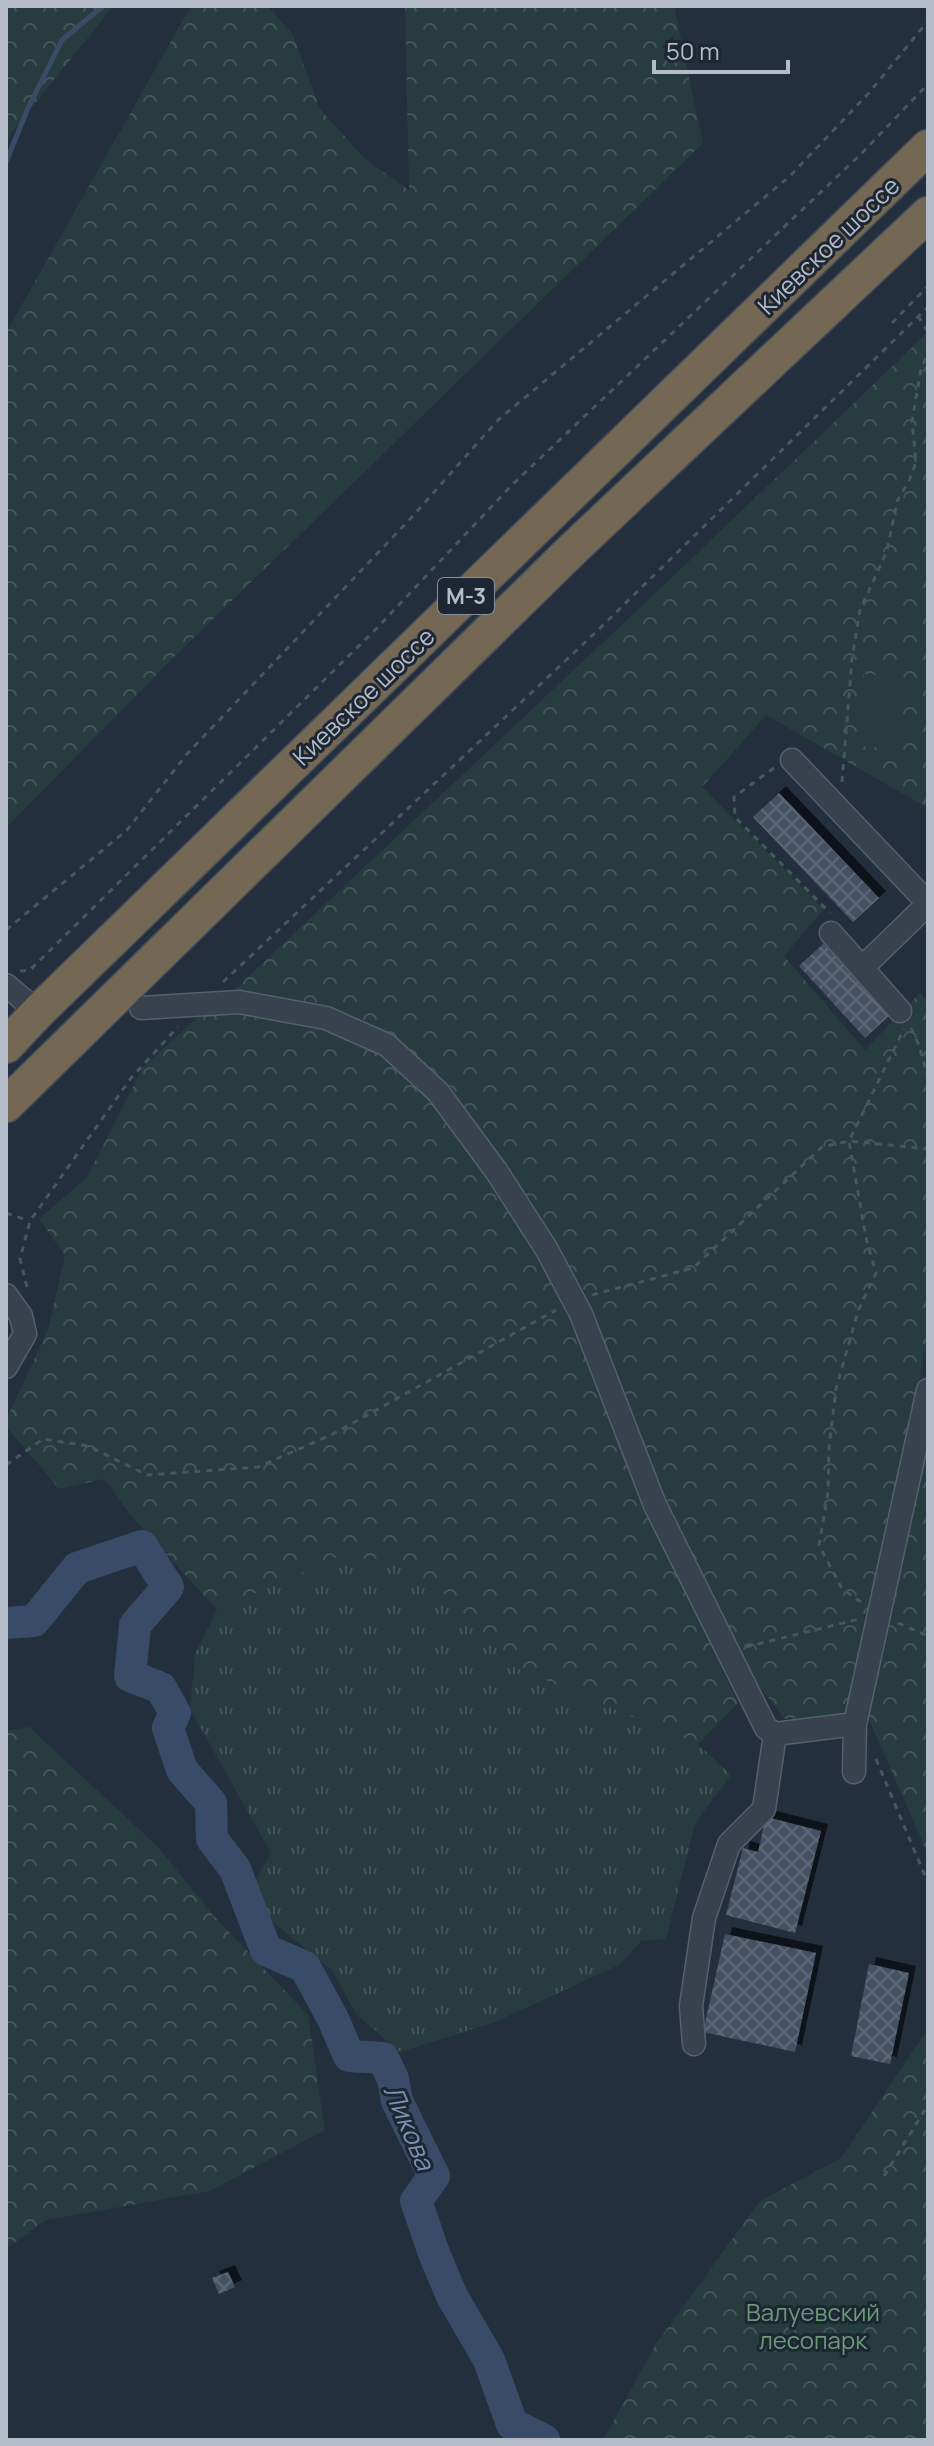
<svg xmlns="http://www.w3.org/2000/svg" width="934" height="2446" viewBox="0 0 934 2446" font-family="Manrope,sans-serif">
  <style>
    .grass { fill: url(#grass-tufts) }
    .forest { fill: url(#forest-crowns) }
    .garden { fill: #263c3f }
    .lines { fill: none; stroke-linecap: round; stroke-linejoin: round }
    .stream { stroke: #394c67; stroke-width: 5 }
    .river { stroke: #394c67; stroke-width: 32 }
    .building { fill: url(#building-cross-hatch); filter: url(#shadow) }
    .minor-casing { stroke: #565f6c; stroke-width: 25 }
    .highway-casing { stroke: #434c59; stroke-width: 37 }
    .path { stroke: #44595c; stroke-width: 3; stroke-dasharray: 6 6; stroke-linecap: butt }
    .minor { stroke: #38414e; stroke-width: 22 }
    .highway { stroke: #746855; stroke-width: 34 }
    .labels { text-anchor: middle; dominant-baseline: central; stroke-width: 6; stroke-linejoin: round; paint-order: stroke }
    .shield { fill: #1d2633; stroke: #878f9c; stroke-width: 2 }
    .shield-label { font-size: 22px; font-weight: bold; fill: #b4bcc9 }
    .street-label { font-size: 24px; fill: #b4bcc9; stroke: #1d2633 }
    .park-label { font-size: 24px; fill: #6b9a76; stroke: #1d2633 }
    .water-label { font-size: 26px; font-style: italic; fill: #7c92b1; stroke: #1d2633 }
  </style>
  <defs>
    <pattern id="grass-tufts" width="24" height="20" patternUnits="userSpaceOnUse" patternTransform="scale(2)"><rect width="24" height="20" fill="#263c3f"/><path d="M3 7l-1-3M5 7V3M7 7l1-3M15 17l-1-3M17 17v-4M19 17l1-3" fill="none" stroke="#435659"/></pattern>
    <pattern id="forest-crowns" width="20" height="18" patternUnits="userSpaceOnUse" patternTransform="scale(2)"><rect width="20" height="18" fill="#263c3f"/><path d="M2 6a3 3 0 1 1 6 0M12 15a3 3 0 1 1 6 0" fill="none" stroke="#435659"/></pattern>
    <pattern id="building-cross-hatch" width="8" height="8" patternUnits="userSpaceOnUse" patternTransform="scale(2)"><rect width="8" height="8" fill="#455162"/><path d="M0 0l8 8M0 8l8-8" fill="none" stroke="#5d6877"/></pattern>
    <filter id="shadow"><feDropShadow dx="7" dy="-7" stdDeviation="0" flood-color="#0009"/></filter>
  </defs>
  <rect width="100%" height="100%" fill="#242f3e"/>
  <path class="grass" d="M 337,1557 L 401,1560 L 449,1598 L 514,1667 L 698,1744 L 731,1775 L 695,1823 L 666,1939 L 641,1941 L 621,1964 L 495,2022 L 400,2052 L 357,2015 L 332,1970 L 268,1918 L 254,1883 L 271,1853 L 190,1709 L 195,1654 L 217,1610 Z"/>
  <path class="forest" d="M 6,6 L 113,6 L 6,140 Z
    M 191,6 L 267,6 L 292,33 L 320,109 L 365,159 L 409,190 L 405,6 L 674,6 L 703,143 L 173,658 L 6,828 L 6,333 Z
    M 928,332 L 928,808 L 766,715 L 702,787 L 824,909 L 784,956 L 865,1050 L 920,993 L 928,1002 L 928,1329 L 907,1458 L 847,1716 L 785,1719 L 738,1659 L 653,1487 L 549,1244 L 389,1044 L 231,993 L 681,569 Z
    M 208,1008 L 321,1024 L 382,1055 L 435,1100 L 539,1247 L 579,1328 L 650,1518 L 738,1703 L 698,1744 L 514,1667 L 449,1598 L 401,1560 L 337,1557 L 217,1610 L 129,1513 L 104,1479 L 59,1489 L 6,1426 L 6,1420 L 48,1330 L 65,1255 L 39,1219 L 87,1177 L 143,1067 Z
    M 928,1398 L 928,1854 L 863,1706 Z
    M 29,1727 L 159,1848 L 212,1914 L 308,2015 L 325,2130 L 210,2191 L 46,2220 L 6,2249 L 6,1731 Z
    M 928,2029 L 928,2440 L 603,2440 L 656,2344 L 760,2201 L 841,2158 Z"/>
  <path class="garden" d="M 864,674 L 904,677 L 899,749 L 859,746 Z"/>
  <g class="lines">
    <path class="stream" d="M 6,162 L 28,108 L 62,40 L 103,6"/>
    <path class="river" d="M 6,1623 L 34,1621 L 77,1568 L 142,1546 L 168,1587 L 135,1625 L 130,1676 L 161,1688 L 175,1713 L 168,1728 L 182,1770 L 211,1803 L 212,1839 L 235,1869 L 266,1950 L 305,1967 L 333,2019 L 349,2056 L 383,2058 L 393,2079 L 397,2101 L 434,2176 L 416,2201 L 435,2256 L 452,2296 L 489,2360 L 512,2424 L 544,2440"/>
  </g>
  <path class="building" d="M 779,793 L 879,898 L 853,922 L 753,817 Z
    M 826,941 L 892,1013 L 865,1038 L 799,966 Z
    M 766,1817 L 821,1831 L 795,1933 L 726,1915 L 743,1848 L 758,1852 Z
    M 725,1934 L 816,1953 L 795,2052 L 703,2032 Z
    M 869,1964 L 909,1973 L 890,2064 L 851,2056 Z
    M 228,2272 L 235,2287 L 219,2294 L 212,2278 Z"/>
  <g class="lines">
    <defs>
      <path id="minor" d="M 792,760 L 928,903
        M 831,933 L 900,1011
        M 863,967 L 928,904
        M 6,985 L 38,1012
        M 141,1008 L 239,1002 L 326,1018 L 387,1045 L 438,1092 L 497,1172 L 547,1250 L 581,1314 L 655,1505 L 766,1728 L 775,1734 L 855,1724
        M 6,1295 L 21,1316 L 25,1334 L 6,1367
        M 854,1772 L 855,1724 L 928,1390
        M 694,2044 L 691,2006 L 704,1918 L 729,1844 L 764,1809 L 775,1734"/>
      <path id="highway" d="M 6,1046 L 38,1012 L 928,147
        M 6,1105 L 574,548 L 928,214"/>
    </defs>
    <use href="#minor" class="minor-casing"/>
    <use href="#highway" class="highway-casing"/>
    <path class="path" d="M 918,316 L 928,332
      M 892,323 L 928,286
      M 774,768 L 734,797 L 735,817 L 830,913
      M 842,782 L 852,659 L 860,610 L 887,551 L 897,501 L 909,481 L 916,462 L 912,421 L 921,369 L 928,354
      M 6,930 L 127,830 L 187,754 L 411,518 L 498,420 L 790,176 L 868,94 L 928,21
      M 20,971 L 30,970 L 378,627 L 511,486 L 861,154 L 928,84
      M 223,982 L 596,632 L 928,307
      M 911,1028 L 919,1045 L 928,1079
      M 6,1213 L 29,1221
      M 27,1287 L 20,1259 L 30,1221 L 131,1078 L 178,1027
      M 592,1295 L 693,1268 L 822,1147 L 849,1141 L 928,1149
      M 6,1465 L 43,1439 L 88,1446 L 147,1475 L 258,1467 L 333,1434 L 556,1310
      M 861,1602 L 842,1589 L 819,1545 L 828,1493 L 829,1447 L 836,1389 L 858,1311 L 876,1273 L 866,1238 L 849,1141 L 904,1029
      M 898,1623 L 928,1636
      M 746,1647 L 859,1619
      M 876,1759 L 928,1883
      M 884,2176 L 928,2105"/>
    <use href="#minor" class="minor"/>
    <use href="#highway" class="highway"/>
  </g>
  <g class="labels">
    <rect class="shield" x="438" y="578" width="56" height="36" rx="6"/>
    <g class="shield-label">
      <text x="466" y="596">М-3</text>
    </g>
    <g class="street-label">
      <text transform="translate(828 245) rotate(-44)">Киевское шоссе</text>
      <text transform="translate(363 696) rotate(-44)">Киевское шоссе</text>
    </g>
    <g class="park-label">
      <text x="813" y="2311">Валуевский<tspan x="813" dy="28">лесопарк</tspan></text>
    </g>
    <g class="water-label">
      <text transform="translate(410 2127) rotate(67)">Ликова</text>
    </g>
  </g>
  <rect width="934" height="2446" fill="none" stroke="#b4bcc9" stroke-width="16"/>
  <path d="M654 60v12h134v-12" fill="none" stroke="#b4bcc9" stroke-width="4"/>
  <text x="666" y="60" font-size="24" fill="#b4bcc9" stroke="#1d2633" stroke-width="6" paint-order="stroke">50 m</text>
</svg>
